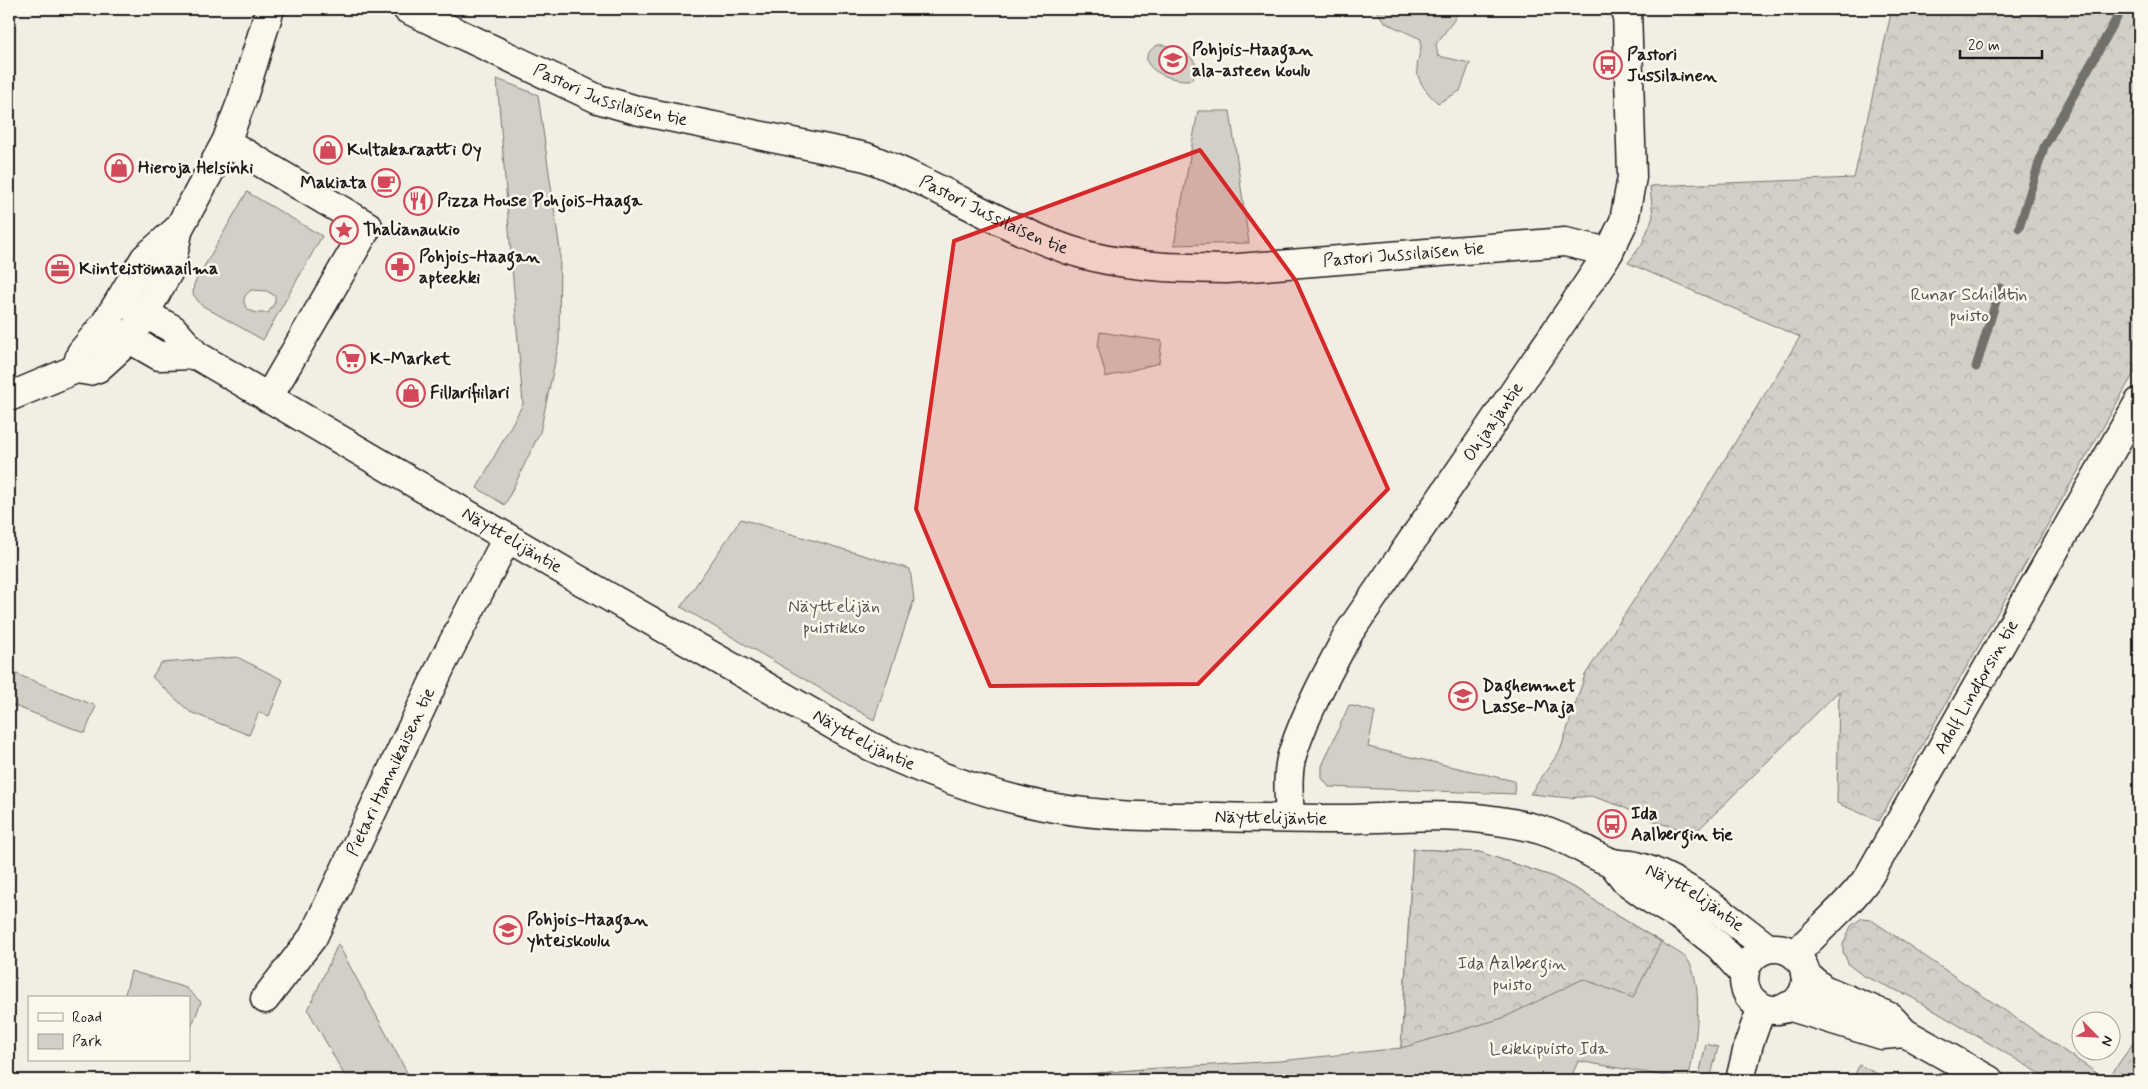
<svg xmlns="http://www.w3.org/2000/svg" width="2148" height="1089" viewBox="0 0 2148 1089" font-family="Mynerve,sans-serif">
  <style>
    .green { fill: #d2cfc6; stroke: #777671; fill-rule: evenodd }
    .forest { fill: url(#forest-crowns); stroke: #777671 }
    .lines { fill: none; stroke-linecap: round; stroke-linejoin: round }
    .stream { stroke: #716f6b; stroke-width: 9 }
    .minor-casing { stroke: #1c1c1c; stroke-width: 31 }
    .major-casing { stroke: #1c1c1c; stroke-width: 31 }
    .minor { stroke: #fbf7ec; stroke-width: 28 }
    .major { stroke: #fbf7ec; stroke-width: 28 }
    .marked { fill: #d62828; fill-opacity: 0.2; stroke: #d62828; stroke-width: 4; stroke-linejoin: round }
    .labels { text-anchor: middle; dominant-baseline: central; stroke-width: 5; stroke-linejoin: round; paint-order: stroke }
    .poi-label { font-size: 18px; font-weight: bold; fill: #1c1c1c; stroke: #fbf7ec; text-anchor: start }
    .street-label { font-size: 18px; fill: #1c1c1c; stroke: #fbf7ec }
    .park-label { font-size: 18px; fill: #53524f; stroke: #fbf7ec }
  </style>
  <defs>
    <pattern id="forest-crowns" width="20" height="18" patternUnits="userSpaceOnUse" patternTransform="scale(1.25)"><rect width="20" height="18" fill="#d2cfc6"/><path d="M2 6a3 3 0 1 1 6 0M12 15a3 3 0 1 1 6 0" fill="none" stroke="#b4b1aa"/></pattern>
  </defs>
  <rect width="100%" height="100%" fill="#f2eee4"/>
  <filter id="ink" filterUnits="userSpaceOnUse"><feTurbulence type="fractalNoise" baseFrequency=".02" numOctaves="2"/><feDisplacementMap in="SourceGraphic" scale="10" xChannelSelector="R" yChannelSelector="G"/><feConvolveMatrix kernelMatrix="1 2 1 2 8 2 1 2 1" color-interpolation-filters="sRGB"/></filter>
  <g filter="url(#ink)">
    <path class="green" d="M 1377,9 L 1459,9 L 1454,20 L 1436,44 L 1438,56 L 1470,63 L 1460,91 L 1438,103 C 1429,95 1418,83 1417,70 C 1417,59 1422,50 1421,39 L 1386,23 L 1376,11 Z
      M 1158,45 C 1165,44 1170,47 1177,50 C 1193,56 1200,62 1193,79 C 1173,85 1125,63 1158,45 Z
      M 497,79 L 538,95 L 560,250 L 559,343 L 540,432 L 505,505 L 477,488 L 523,404 Z
      M 1198,111 L 1230,111 L 1249,243 L 1174,245 Z
      M 247,192 L 322,236 L 263,340 L 201,305 L 193,294 L 194,284 ZM 251,290 L 267,291 L 275,296 L 275,302 L 268,313 L 256,313 L 247,309 C 242,300 243,297 251,290 Z
      M 1100,332 L 1162,341 L 1159,363 L 1106,377 L 1098,347 Z
      M 741,519 L 910,569 L 914,600 L 874,720 L 681,607 Z
      M 237,657 L 283,680 L 269,716 L 259,712 L 249,735 L 190,712 L 152,677 L 161,663 Z
      M 9,671 L 96,706 L 85,733 L 12,705 L 9,713 Z
      M 1349,705 L 1375,712 L 1368,747 L 1514,781 L 1515,794 L 1329,787 L 1322,778 L 1322,766 Z
      M 1413,849 L 1479,852 L 1551,876 L 1582,892 L 1618,916 L 1681,954 C 1683,956 1688,959 1689,962 C 1705,989 1695,1051 1688,1080 L 1578,1061 L 1570,1080 L 1078,1080 L 1090,1074 L 1143,1069 L 1280,1061 L 1401,1048 Z
      M 338,944 L 411,1080 L 347,1080 L 308,1010 Z
      M 131,971 L 186,988 L 201,1002 L 189,1033 L 189,998 L 124,998 Z
      M 1706,1044 L 1718,1047 L 1710,1080 L 1698,1080 Z
      M 1859,1065 L 1891,1080 L 1853,1080 Z"/>
    <path class="forest" d="M 1892,9 L 2139,9 L 2139,364 L 1879,821 L 1837,803 L 1839,691 L 1695,833 L 1659,823 L 1618,805 L 1591,796 L 1569,798 L 1530,794 L 1560,751 L 1585,675 L 1705,491 L 1800,337 L 1628,263 L 1642,244 L 1653,217 L 1650,186 L 1854,178 Z
      M 1413,849 L 1479,852 L 1551,876 L 1582,892 L 1618,916 L 1661,942 L 1633,998 L 1583,979 L 1503,1018 L 1401,1048 Z
      M 1862,918 L 1870,919 L 2107,1080 L 2139,1035 L 2139,1080 L 2051,1080 L 1911,997 L 1862,975 L 1849,965 L 1843,952 L 1843,944 L 1851,926 Z
      M 1143,1069 L 1126,1080 L 1078,1080 L 1090,1074 Z"/>
    <g class="lines">
      <path class="stream" d="M 2019,228 L 2044,147 L 2122,9
        M 1976,367 L 2000,288"/>
      <defs>
        <g id="minor">
          <path id="s1" d="M 407,9 L 598,99 L 640,111 L 866,157 C 936,183 999,226 1069,250 C 1119,267 1175,268 1226,269 L 1565,242 L 1609,252"/>
          <path d="M 226,142 L 368,226 L 268,398"/>
          <path d="M 120,300 L 145,258 L 179,228"/>
          <path d="M 130,339 L 170,269 L 179,228 L 226,142 L 242,100 L 270,9"/>
          <path id="s2" d="M 1290,818 C 1289,797 1286,772 1293,752 C 1306,712 1330,668 1350,631 L 1571,309 L 1609,252 L 1624,221 L 1632,177 L 1627,9"/>
          <path id="s3" d="M 1795,955 C 1819,928 1848,906 1869,876 L 2139,402"/>
          <path id="s4" d="M 265,999 L 313,937 L 442,664 L 507,538"/>
          <path d="M 1740,1080 L 1749,1043 L 1762,1007"/>
        </g>
        <g id="major">
          <path d="M 114,330 L 159,356 L 196,355"/>
          <path id="s5" d="M 76,369 L 81,353 L 104,325 L 120,300 L 173,329 L 196,355 L 576,578 L 870,746 C 925,772 984,794 1044,806 C 1101,817 1160,817 1219,817 C 1258,818 1297,819 1337,819 C 1386,819 1435,813 1484,819 C 1507,822 1535,826 1557,836 C 1576,843 1594,857 1613,863 C 1620,865 1629,864 1636,866 C 1684,879 1729,919 1768,948"/>
          <path d="M 9,397 L 76,369 L 89,371 L 98,368 L 130,339"/>
          <path d="M 1612,863 L 1626,881 L 1652,900 L 1686,920 L 1719,946 L 1744,974"/>
          <circle cx="1775" cy="979" r="31"/>
          <path d="M 1805,974 L 1823,989 L 1890,1017 L 1905,1033 L 1989,1080"/>
          <path d="M 1788,1006 L 1882,1035 L 1905,1033"/>
        </g>
      </defs>
      <use href="#minor" class="minor-casing"/>
      <use href="#major" class="major-casing"/>
      <use href="#minor" class="minor"/>
      <use href="#major" class="major"/>
    </g>
  </g>
  <path class="marked" d="M 1200,150 L 1296,281 L 1388,489 L 1198,684 L 990,686 L 916,509 L 954,241 Z"/>
  <defs>
    <symbol id="school-ring" viewBox="-11 -11 22 22"><circle r="9.5" fill="#fbf7ec" stroke="#d1495b" stroke-width="1.5"/><path d="M0-5L7-2L0 1L-7-2ZM-4 1L0 2.5L4 1V4Q0 6-4 4Z" fill="#d1495b"/></symbol>
    <symbol id="bus-ring" viewBox="-11 -11 22 22"><circle r="9.5" fill="#fbf7ec" stroke="#d1495b" stroke-width="1.5"/><path d="M-5-6H5V4H4V6H2V4H-2V6H-4V4H-5ZM-3.5-4V0h7V-4ZM-3.5 1.2v1.5H-2V1.2ZM2 1.2v1.5H3.5V1.2Z" fill="#d1495b"/></symbol>
    <symbol id="shop-ring" viewBox="-11 -11 22 22"><circle r="9.5" fill="#fbf7ec" stroke="#d1495b" stroke-width="1.5"/><path d="M-5-2.5h2.3a2.7 3.5 0 0 1 5.4 0H5L5.5 6h-11ZM-1.5-2.5h3a1.5 2.3 0 0 0-3 0Z" fill="#d1495b"/></symbol>
    <symbol id="cafe-ring" viewBox="-11 -11 22 22"><circle r="9.5" fill="#fbf7ec" stroke="#d1495b" stroke-width="1.5"/><path d="M-5.5-4.5H6V0H3Q3 3.5 0 3.5H-2.5Q-5.5 3.5-5.5 0ZM3-3.2v2h1.7v-2ZM-6 4.5H4V6H-6Z" fill="#d1495b"/></symbol>
    <symbol id="restaurant-ring" viewBox="-11 -11 22 22"><circle r="9.5" fill="#fbf7ec" stroke="#d1495b" stroke-width="1.5"/><path d="M-5-6h1v4h1v-4h1v4h1v-4h1v5L-1.5 .5V6h-2V.5L-5-1ZM5-6V6H3V1.5H1.5Q1.5-4 5-6Z" fill="#d1495b"/></symbol>
    <symbol id="sight-ring" viewBox="-11 -11 22 22"><circle r="9.5" fill="#fbf7ec" stroke="#d1495b" stroke-width="1.5"/><path d="M0-6L1.8-2.2L6-1.7L2.9 1.2L3.7 5.4L0 3.3L-3.7 5.4L-2.9 1.2L-6-1.7L-1.8-2.2Z" fill="#d1495b"/></symbol>
    <symbol id="pharmacy-ring" viewBox="-11 -11 22 22"><circle r="9.5" fill="#fbf7ec" stroke="#d1495b" stroke-width="1.5"/><path d="M-2-6h4v4h4v4h-4v4h-4v-4h-4v-4h4Z" fill="#d1495b"/></symbol>
    <symbol id="office-ring" viewBox="-11 -11 22 22"><circle r="9.5" fill="#fbf7ec" stroke="#d1495b" stroke-width="1.5"/><path d="M-6-3h4V-5.5h4V-3h4V5H-6ZM-1-4.5V-3h2v-1.5ZM-6 0V1H6V0Z" fill="#d1495b"/></symbol>
    <symbol id="supermarket-ring" viewBox="-11 -11 22 22"><circle r="9.5" fill="#fbf7ec" stroke="#d1495b" stroke-width="1.5"/><path d="M-6-5.5h2.5l.6 2H6L4.5 2H-2.5L-4.4-4H-6ZM-1.5 3.2a1.3 1.3 0 1 0 .1 0ZM3 3.2a1.3 1.3 0 1 0 .1 0Z" fill="#d1495b"/></symbol>
  </defs>
  <g fill-rule="evenodd">
    <use href="#school-ring" x="1157" y="44" width="32" height="32"/>
    <use href="#bus-ring" x="1592" y="49" width="32" height="32"/>
    <use href="#shop-ring" x="312" y="134" width="32" height="32"/>
    <use href="#shop-ring" x="103" y="152" width="32" height="32"/>
    <use href="#cafe-ring" x="370" y="167" width="32" height="32"/>
    <use href="#restaurant-ring" x="402" y="185" width="32" height="32"/>
    <use href="#sight-ring" x="328" y="214" width="32" height="32"/>
    <use href="#pharmacy-ring" x="384" y="251" width="32" height="32"/>
    <use href="#office-ring" x="44" y="253" width="32" height="32"/>
    <use href="#supermarket-ring" x="335" y="343" width="32" height="32"/>
    <use href="#shop-ring" x="395" y="377" width="32" height="32"/>
    <use href="#school-ring" x="1447" y="680" width="32" height="32"/>
    <use href="#bus-ring" x="1596" y="808" width="32" height="32"/>
    <use href="#school-ring" x="492" y="914" width="32" height="32"/>
  </g>
  <g class="labels">
    <g class="poi-label">
      <text x="1192" y="50">Pohjois-Haagan<tspan x="1192" dy="21">ala-asteen koulu</tspan></text>
      <text x="1627" y="55">Pastori<tspan x="1627" dy="21">Jussilainen</tspan></text>
      <text x="347" y="150">Kultakaraatti Oy</text>
      <text x="138" y="168">Hieroja Helsinki</text>
      <text x="367" y="183" text-anchor="end">Makiata</text>
      <text x="437" y="201">Pizza House Pohjois-Haaga</text>
      <text x="363" y="230">Thalianaukio</text>
      <text x="419" y="257">Pohjois-Haagan<tspan x="419" dy="21">apteekki</tspan></text>
      <text x="79" y="269">Kiinteistömaailma</text>
      <text x="370" y="359">K-Market</text>
      <text x="430" y="393">Fillarifiilari</text>
      <text x="1482" y="686">Daghemmet<tspan x="1482" dy="21">Lasse-Maja</tspan></text>
      <text x="1631" y="814">Ida<tspan x="1631" dy="21">Aalbergin tie</tspan></text>
      <text x="527" y="920">Pohjois-Haagan<tspan x="527" dy="21">yhteiskoulu</tspan></text>
    </g>
    <g class="street-label">
      <text stroke="none"><textPath href="#s1" startOffset="222">Pastori Jussilaisen tie</textPath></text>
      <text stroke="none"><textPath href="#s1" startOffset="626">Pastori Jussilaisen tie</textPath></text>
      <text stroke="none"><textPath href="#s1" startOffset="1046">Pastori Jussilaisen tie</textPath></text>
      <text stroke="none"><textPath href="#s2" startOffset="454">Ohjaajantie</textPath></text>
      <text stroke="none"><textPath href="#s5" startOffset="544">Näyttelijäntie</textPath></text>
      <text stroke="none"><textPath href="#s3" startOffset="326">Adolf Lindforsin tie</textPath></text>
      <text stroke="none"><textPath href="#s5" startOffset="949">Näyttelijäntie</textPath></text>
      <text stroke="none"><textPath href="#s4" startOffset="261">Pietari Hannikaisen tie</textPath></text>
      <text stroke="none"><textPath href="#s5" startOffset="1369">Näyttelijäntie</textPath></text>
      <text stroke="none"><textPath href="#s5" startOffset="1810">Näyttelijäntie</textPath></text>
    </g>
    <g class="park-label">
      <text x="1969" y="295">Runar Schildtin<tspan x="1969" dy="21">puisto</tspan></text>
      <text x="834" y="607">Näyttelijän<tspan x="834" dy="21">puistikko</tspan></text>
      <text x="1512" y="964">Ida Aalbergin<tspan x="1512" dy="21">puisto</tspan></text>
      <text x="1549" y="1049">Leikkipuisto Ida</text>
    </g>
  </g>
  <rect width="2148" height="1089" fill="none" stroke="#fbf7ec" stroke-width="30"/>
  <rect x="15" y="15" width="2118" height="1059" fill="none" stroke="#1c1c1c" stroke-width="2" filter="url(#ink)"/>
  <rect x="28" y="996" width="162" height="65" fill="#fbf7ec" stroke="#a29f99"/>
  <rect x="38" y="1013" width="25" height="8" fill="#fbf7ec" stroke="#a29f99"/>
  <text x="72" y="1022" font-size="15" fill="#1c1c1c">Road</text>
  <rect x="38" y="1034" width="25" height="15" fill="#d2cfc6" stroke="#a29f99"/>
  <text x="72" y="1046" font-size="15" fill="#1c1c1c">Park</text>
  <g transform="translate(2096 1036) rotate(114)"><circle r="24" fill="#fbf7ec" stroke="#a29f99"/>
  <path d="M0-4L9 19L0 12L-9 19Z" fill="#d1495b"/>
  <text y="-8" font-size="14" font-weight="bold" text-anchor="middle" fill="#1c1c1c">N</text>
  </g>
  <path d="M1960 50v8h82v-8" fill="none" stroke="#1c1c1c" stroke-width="2.5"/>
  <text x="1968" y="50" font-size="15" fill="#1c1c1c" stroke="#fbf7ec" stroke-width="4" paint-order="stroke">20 m</text>
</svg>
